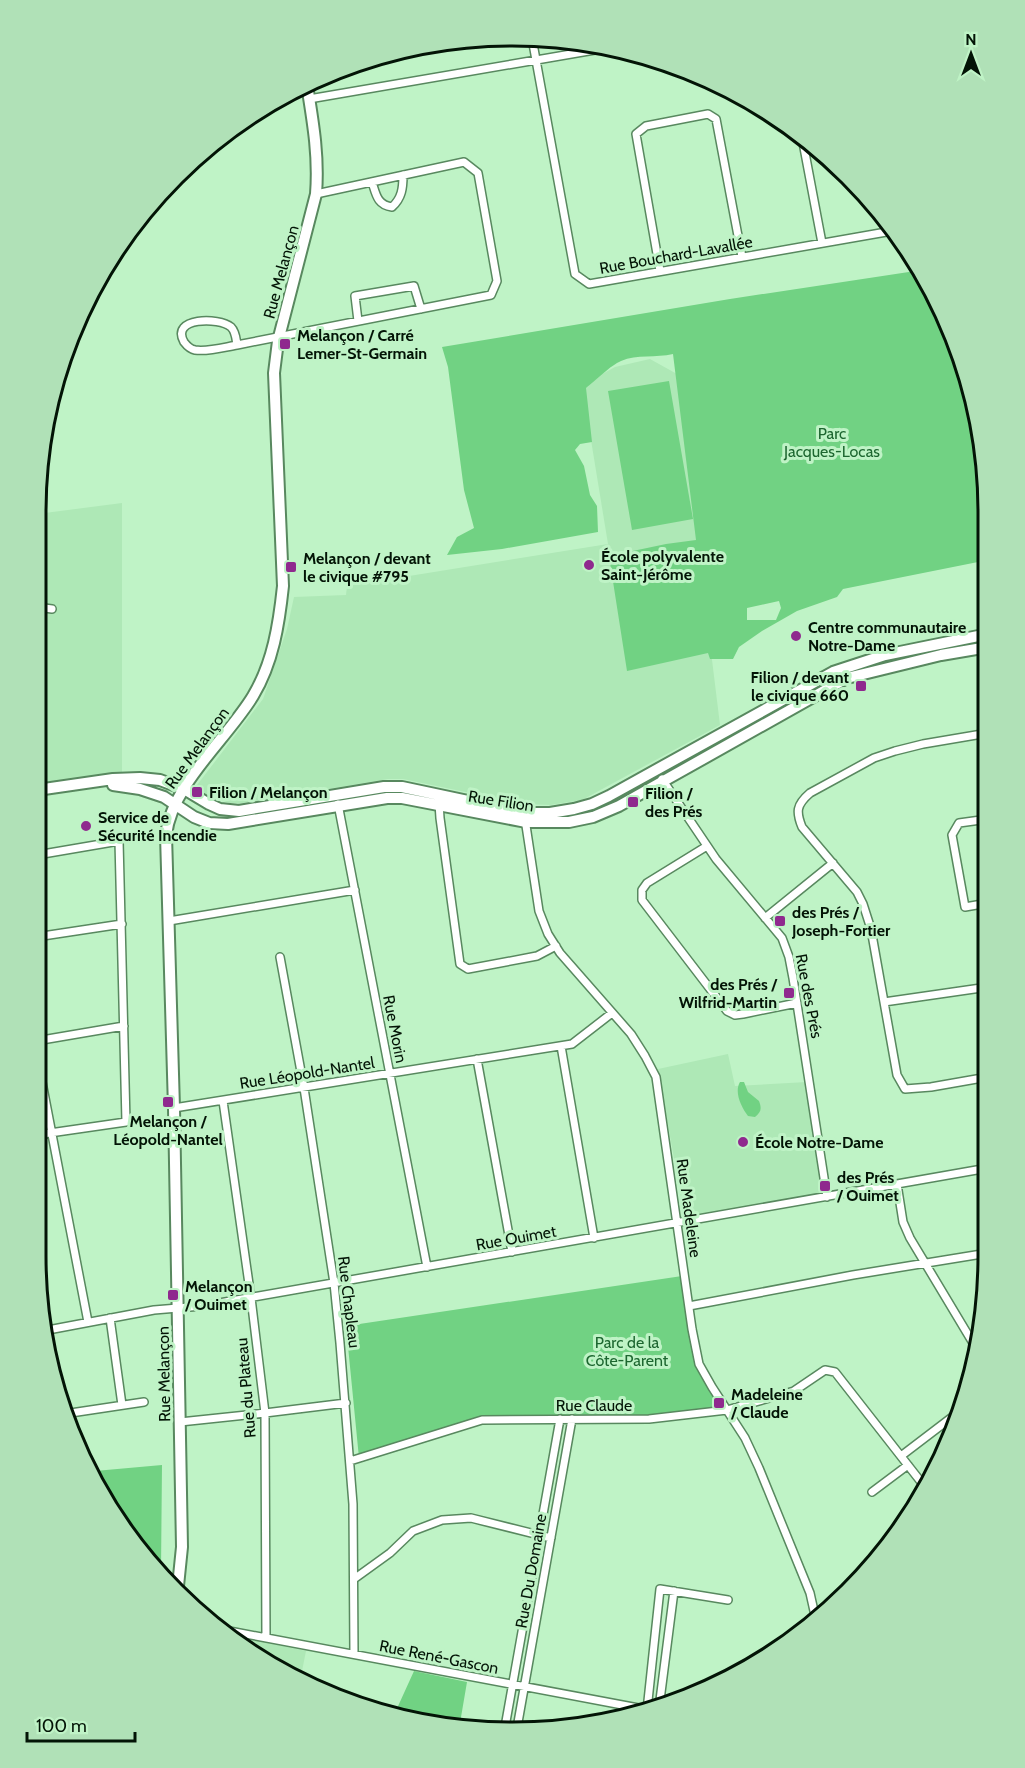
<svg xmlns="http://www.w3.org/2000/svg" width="1025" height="1768" viewBox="0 0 1025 1768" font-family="Cabin,sans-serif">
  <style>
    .built { fill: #aee8b6 }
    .green { fill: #71d283; fill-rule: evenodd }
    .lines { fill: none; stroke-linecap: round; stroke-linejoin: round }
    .street-casing { stroke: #58885f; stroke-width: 10 }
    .secondary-casing { stroke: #58885f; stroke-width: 14 }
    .street { stroke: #fff; stroke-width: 7 }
    .secondary { stroke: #fff; stroke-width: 10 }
    .poi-dot { fill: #8f298e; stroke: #bff3c6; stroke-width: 2 }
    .labels { text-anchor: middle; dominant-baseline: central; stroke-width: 6; stroke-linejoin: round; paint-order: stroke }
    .street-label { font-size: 16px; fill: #031406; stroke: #bff3c6 }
    .poi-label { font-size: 16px; font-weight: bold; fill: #031406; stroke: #bff3c6; text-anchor: start }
    .park-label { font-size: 16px; fill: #1d6730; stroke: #bff3c6 }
    .rim { fill: none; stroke: #031406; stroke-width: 3 }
  </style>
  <rect width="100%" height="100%" fill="#bff3c6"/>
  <path class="built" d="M 650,359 L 677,374 L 720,725 L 582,800 L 550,805 L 523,804 L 403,779 L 388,779 L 243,803 L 230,803 L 211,797 L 200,792 L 197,785 L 263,699 L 287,629 L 294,597 L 346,595 L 347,586 L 608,544 L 582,385 L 615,367 Z
    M 122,503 L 122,772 L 37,786 L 37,514 Z
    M 728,1054 L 735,1086 L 807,1082 L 824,1197 L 685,1220 L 658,1069 Z
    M 230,1635 L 306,1651 L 301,1676 L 247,1651 Z"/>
  <path class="green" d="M 922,270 L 964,360 L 988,481 L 988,560 L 843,589 L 837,597 L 797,611 L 762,631 L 739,647 L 733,659 L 710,659 L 708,653 L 627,671 L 609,556 L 666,544 L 696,540 L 673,354 C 656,358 637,354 621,361 C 611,365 595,381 586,388 L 592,442 L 580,444 L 575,450 L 584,466 L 590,495 L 597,506 L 598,532 L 502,549 L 447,555 L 457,537 L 474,528 L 464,490 L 448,367 L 442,347 L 730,299 ZM 779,601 L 781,608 L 776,620 L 747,620 L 747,608 Z
    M 669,381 L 693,519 L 632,530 L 608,391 Z
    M 740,1082 L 744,1082 L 748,1092 L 759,1101 C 762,1109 761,1112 755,1117 L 748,1116 C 741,1107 734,1092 740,1082 Z
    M 682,1276 L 697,1365 L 727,1409 L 579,1421 L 473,1423 L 359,1458 L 346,1326 Z
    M 162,1465 L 161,1570 L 134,1545 L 95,1471 Z
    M 414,1671 L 467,1682 L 460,1723 L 392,1716 L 394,1715 Z"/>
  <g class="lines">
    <defs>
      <path id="street" d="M 532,38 L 575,274 L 589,284 L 892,231
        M 309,99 L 612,47
        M 802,137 L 822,243
        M 372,182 C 376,194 377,205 392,207 C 402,198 403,188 403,175
        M 660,271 L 636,134 L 646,126 L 708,114 L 716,119 L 742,257
        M 358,321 L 355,296 L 414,286 L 421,309
        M 237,345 C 236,339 236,332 231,327 C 219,317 170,317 184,342 C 187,346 190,349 195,350 C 208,352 225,347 237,345 L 491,295 L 497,281 L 478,173 L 464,162 L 316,194
        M 37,607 L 52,609
        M 988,733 L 923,744 L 895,751 L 874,758 L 810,793 C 796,805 796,812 802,827 L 857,892 L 863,904 L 871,929 L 897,1075 L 905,1089 L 931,1087 L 988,1077
        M 662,779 L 716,859 L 782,938 L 789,957 L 793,978 L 827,1197
        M 439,803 L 440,818 L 460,964 L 468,969 L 537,956 L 556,946
        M 338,804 L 427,1267
        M 525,819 L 539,911 L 548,934 L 560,953 L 631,1034 L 645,1056 L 656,1077 L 692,1329 L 699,1364 L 712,1387 L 745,1438 L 759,1468 L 810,1593 L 816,1620
        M 988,819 L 959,823 L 952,835 L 965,907 L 988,903
        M 707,846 L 647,883 L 642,890 L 642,900 L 727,1011 L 735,1015 L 743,1014 L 797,1003
        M 765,918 L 833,863
        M 169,921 L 355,890
        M 36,937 L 122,924
        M 280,957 L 304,1088 L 334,1283 L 340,1343 L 353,1504 L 354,1654
        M 884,1002 L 988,987
        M 36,1041 L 124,1026
        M 561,1046 L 594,1238
        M 36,1051 L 88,1322
        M 477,1059 L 512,1252
        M 223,1101 L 251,1298 L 265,1413 L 266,1638
        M 174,1108 L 572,1044 L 612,1013
        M 36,1135 L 126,1122 L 119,841 L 37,855
        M 897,1184 L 903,1222 L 910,1238 L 976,1348
        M 689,1306 L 853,1275 L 988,1253
        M 110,1318 L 122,1405
        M 48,1330 L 154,1310 L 202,1306 L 988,1168
        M 64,1414 L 144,1402
        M 180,1422 L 265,1413 L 346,1403
        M 901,1456 L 964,1408
        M 350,1461 L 482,1420 L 649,1419 L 727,1410 L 794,1391 L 825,1370 L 835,1372 L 925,1487
        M 872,1492 L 908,1465
        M 354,1579 L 390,1553 L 413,1531 L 442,1520 L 471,1518 L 551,1538
        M 224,1630 L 649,1710
        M 659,1708 L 674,1591
        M 647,1710 L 660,1589 L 728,1600
        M 505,1727 L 560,1419
        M 517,1728 L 572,1419"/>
      <path id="secondary" d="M 113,785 L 140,789 L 164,797 L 194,817 L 209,823 L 228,824 L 387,798 L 402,798 L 526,822 L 569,822 L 593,817 L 619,806 L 847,678 L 941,655 L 988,647
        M 37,790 L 113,779 L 140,778 L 160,780 L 184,789 L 209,804 L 220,809 L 239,811 L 384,787 L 402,787 L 525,813 L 550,813 L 574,809 L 592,804 L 609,796 L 833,672 L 885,655 L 988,634
        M 178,1586 L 182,1547 L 174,1108 L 166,835 C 172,784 227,739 253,696 C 273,663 279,624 283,586 L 274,373 L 278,341 L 316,194 C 319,156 313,122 307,85"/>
    </defs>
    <use href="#street" class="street-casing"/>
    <use href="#secondary" class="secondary-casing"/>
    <use href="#street" class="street"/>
    <use href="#secondary" class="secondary"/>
  </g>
  <g class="poi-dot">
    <rect x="279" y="338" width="12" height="12" rx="3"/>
    <circle cx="589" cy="565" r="6"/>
    <rect x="285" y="561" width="12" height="12" rx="3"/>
    <circle cx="796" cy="636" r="6"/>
    <rect x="855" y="680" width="12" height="12" rx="3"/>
    <rect x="191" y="786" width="12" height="12" rx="3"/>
    <rect x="627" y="796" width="12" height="12" rx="3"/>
    <circle cx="86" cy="826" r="6"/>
    <rect x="774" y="915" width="12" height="12" rx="3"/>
    <rect x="783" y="987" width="12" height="12" rx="3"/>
    <rect x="162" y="1096" width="12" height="12" rx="3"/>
    <circle cx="743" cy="1142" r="6"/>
    <rect x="819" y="1180" width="12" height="12" rx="3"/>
    <rect x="167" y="1289" width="12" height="12" rx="3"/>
    <rect x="713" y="1397" width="12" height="12" rx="3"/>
  </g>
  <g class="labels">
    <g class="street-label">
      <text transform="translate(676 255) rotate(-10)">Rue Bouchard-Lavallée</text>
      <text transform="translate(281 272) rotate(-75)">Rue Melançon</text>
      <text transform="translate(197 748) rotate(-54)">Rue Melançon</text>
      <text transform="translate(501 801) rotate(9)">Rue Filion</text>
      <text transform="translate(809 996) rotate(79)">Rue des Prés</text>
      <text transform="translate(395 1029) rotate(79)">Rue Morin</text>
      <text transform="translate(307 1073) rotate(-9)">Rue Léopold-Nantel</text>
      <text transform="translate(689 1208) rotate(82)">Rue Madeleine</text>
      <text transform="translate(516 1238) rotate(-10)">Rue Ouimet</text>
      <text transform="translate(349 1302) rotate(83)">Rue Chapleau</text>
      <text transform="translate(164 1374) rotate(-91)">Rue Melançon</text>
      <text transform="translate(246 1388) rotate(-95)">Rue du Plateau</text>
      <text x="594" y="1405">Rue Claude</text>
      <text transform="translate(531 1571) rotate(-80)">Rue Du Domaine</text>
      <text transform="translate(439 1657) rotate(11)">Rue René-Gascon</text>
    </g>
    <g class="poi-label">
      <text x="297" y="335">Melançon / Carré<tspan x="297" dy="18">Lemer-St-Germain</tspan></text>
      <text x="601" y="556">École polyvalente<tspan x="601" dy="18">Saint-Jérôme</tspan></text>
      <text x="303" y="558">Melançon / devant<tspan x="303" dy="18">le civique #795</tspan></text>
      <text x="808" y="627">Centre communautaire<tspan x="808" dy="18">Notre-Dame</tspan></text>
      <text x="849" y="677" text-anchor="end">Filion / devant<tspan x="849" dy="18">le civique 660</tspan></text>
      <text x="209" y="792">Filion / Melançon</text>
      <text x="645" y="793">Filion /<tspan x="645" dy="18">des Prés</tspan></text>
      <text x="98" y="817">Service de<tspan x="98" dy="18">Sécurité Incendie</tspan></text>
      <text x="792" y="912">des Prés /<tspan x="792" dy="18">Joseph-Fortier</tspan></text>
      <text x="777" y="984" text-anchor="end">des Prés /<tspan x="777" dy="18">Wilfrid-Martin</tspan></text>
      <text x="168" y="1121" text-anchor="middle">Melançon /<tspan x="168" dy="18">Léopold-Nantel</tspan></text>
      <text x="755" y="1142">École Notre-Dame</text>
      <text x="837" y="1177">des Prés<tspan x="837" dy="18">/ Ouimet</tspan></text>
      <text x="185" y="1286">Melançon<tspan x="185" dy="18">/ Ouimet</tspan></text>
      <text x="731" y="1394">Madeleine<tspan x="731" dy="18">/ Claude</tspan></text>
    </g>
    <g class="park-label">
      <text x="832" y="433">Parc<tspan x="832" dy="18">Jacques-Locas</tspan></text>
      <text x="627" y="1342">Parc de la<tspan x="627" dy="18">Côte-Parent</tspan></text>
    </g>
  </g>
  <path d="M0 0H1025V1768H0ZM512 46H512A466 466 0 0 1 978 512V1256A466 466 0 0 1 512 1722H512A466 466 0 0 1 46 1256V512A466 466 0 0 1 512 46Z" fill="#b0e1b7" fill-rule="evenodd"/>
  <path class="rim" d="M512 46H512A466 466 0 0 1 978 512V1256A466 466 0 0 1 512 1722H512A466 466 0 0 1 46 1256V512A466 466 0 0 1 512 46Z"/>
  <g transform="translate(971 54)" stroke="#bff3c6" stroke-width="4.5" paint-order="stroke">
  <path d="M0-4.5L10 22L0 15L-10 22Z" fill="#031406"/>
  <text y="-9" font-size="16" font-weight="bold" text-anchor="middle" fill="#031406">N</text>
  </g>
  <path d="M27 1732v9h108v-9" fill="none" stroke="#031406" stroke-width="3"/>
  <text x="36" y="1732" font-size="18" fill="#031406" stroke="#bff3c6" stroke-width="4.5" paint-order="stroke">100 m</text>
</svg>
